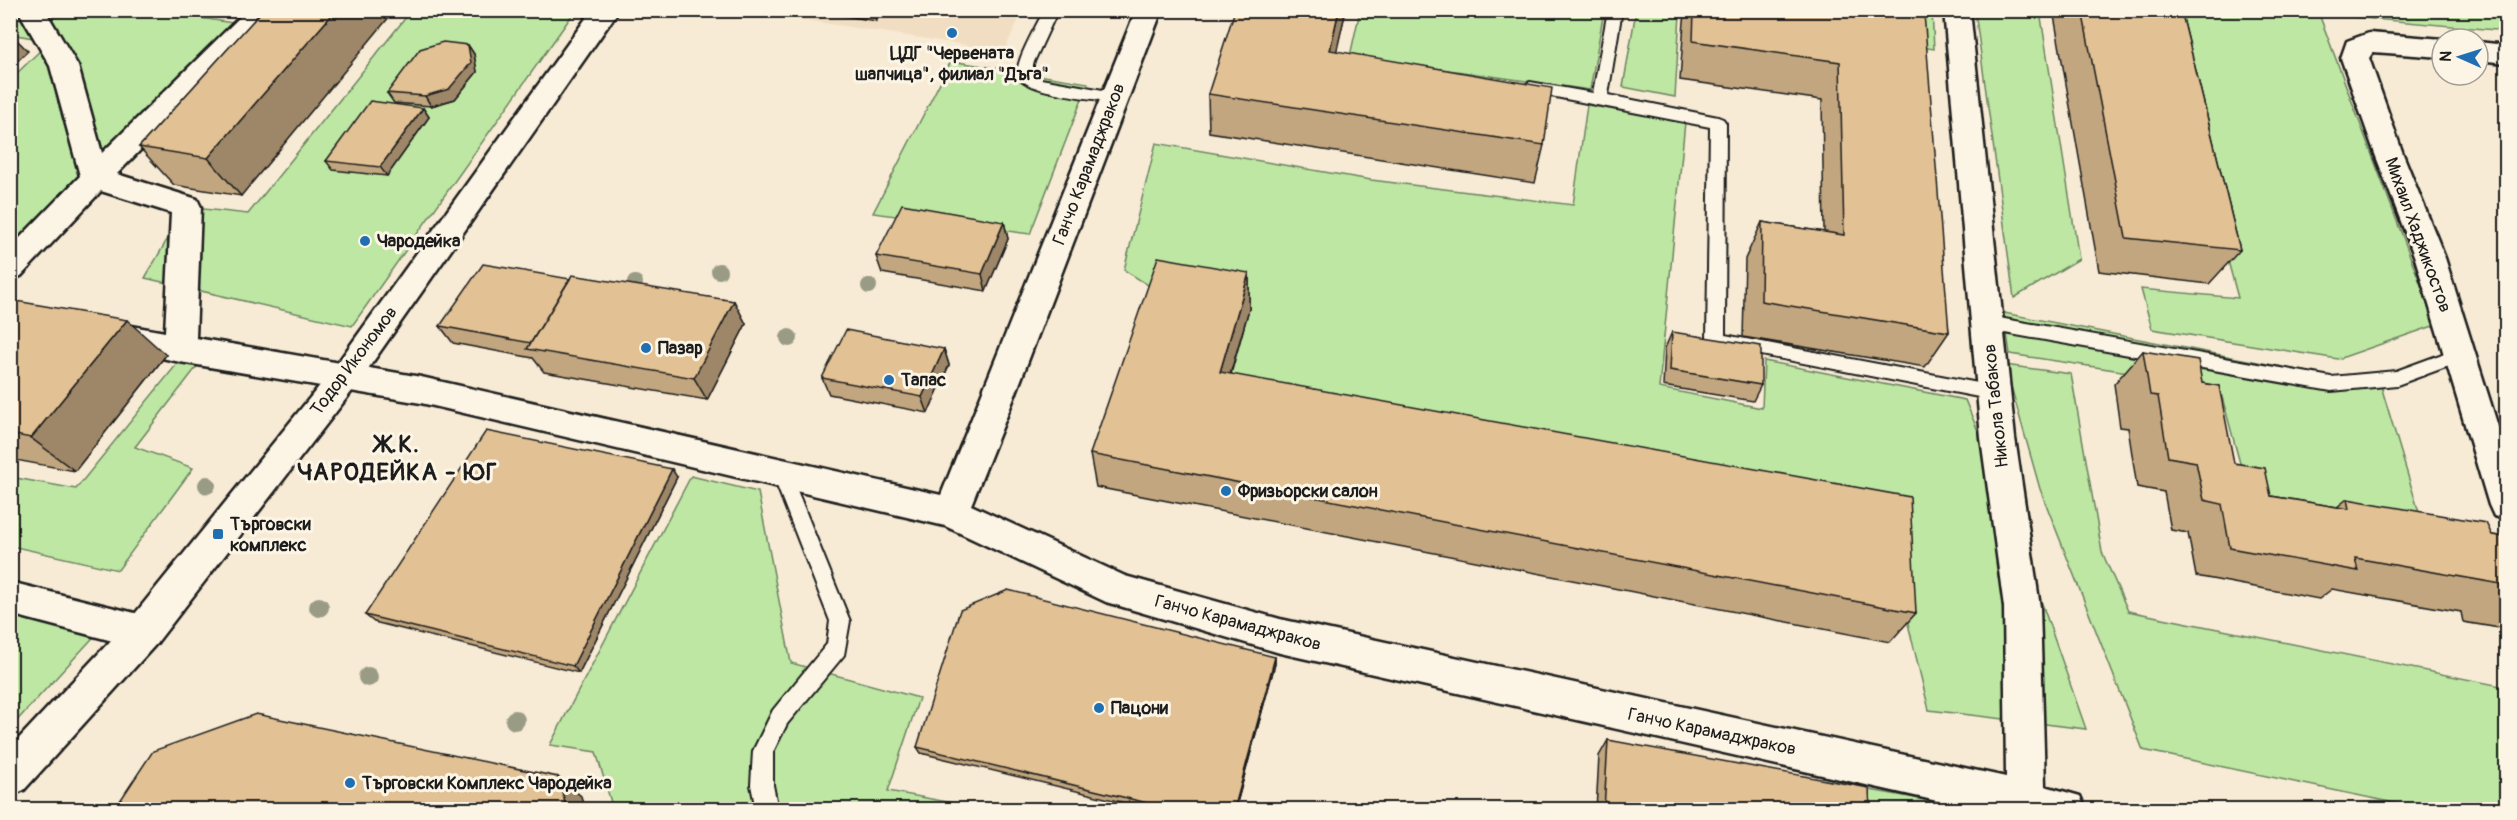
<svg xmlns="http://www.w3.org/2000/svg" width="2517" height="820" viewBox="0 0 2517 820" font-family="Pangolin,sans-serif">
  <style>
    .built { fill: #f1dec2 }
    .green { fill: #bde7a3; stroke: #6c8260; stroke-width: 1.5 }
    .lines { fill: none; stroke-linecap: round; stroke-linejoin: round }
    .lane-casing { stroke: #1c1c1c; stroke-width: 4 }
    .street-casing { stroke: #1c1c1c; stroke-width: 5 }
    .secondary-casing { stroke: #1c1c1c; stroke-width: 5 }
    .lane { fill: #fcf5e5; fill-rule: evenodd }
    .street { fill: #fcf5e5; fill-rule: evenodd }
    .secondary { fill: #fcf5e5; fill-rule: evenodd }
    .tree { fill: #999b85 }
    .wall { fill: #c2a67f; stroke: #1c1c1c; stroke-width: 1.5 }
    .shaded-wall { fill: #9e8768; stroke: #1c1c1c; stroke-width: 1.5 }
    .building { fill: #e2c194; stroke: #1c1c1c; stroke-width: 1.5 }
    .poi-dot { fill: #1f6fb2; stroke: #fcf5e5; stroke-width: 2 }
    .labels { text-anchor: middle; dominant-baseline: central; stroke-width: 6; stroke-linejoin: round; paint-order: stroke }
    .poi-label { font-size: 18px; font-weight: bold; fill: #1c1c1c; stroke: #fcf5e5; text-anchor: start }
    .street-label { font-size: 18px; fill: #1c1c1c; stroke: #fcf5e5 }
    .district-label { font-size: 24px; font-weight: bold; letter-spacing: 1.5px; fill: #1c1c1c; stroke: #fcf5e5 }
  </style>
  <rect width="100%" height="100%" fill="#f7ebd5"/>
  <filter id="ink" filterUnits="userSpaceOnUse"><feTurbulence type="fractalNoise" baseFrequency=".0167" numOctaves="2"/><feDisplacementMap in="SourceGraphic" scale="12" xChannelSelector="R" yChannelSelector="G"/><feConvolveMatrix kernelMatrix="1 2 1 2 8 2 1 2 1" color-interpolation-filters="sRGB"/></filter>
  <g filter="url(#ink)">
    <path class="built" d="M 783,10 L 1023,11 L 1004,51 L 779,16 Z"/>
    <path class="green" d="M 10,11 L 156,11 L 233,23 L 15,258 L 10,258 L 11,79 L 50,41 L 11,34 Z
      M 411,11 L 575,11 L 352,326 L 145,278 L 186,207 L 248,214 Z
      M 1360,11 L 1604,11 L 1590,90 L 1350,56 Z
      M 1636,11 L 1932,11 L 1934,49 L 1680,14 L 1675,97 L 1623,87 Z
      M 1975,11 L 2040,11 L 2079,259 L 2014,298 Z
      M 2161,11 L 2506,11 L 2506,31 L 2319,14 L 2436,325 L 2338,359 L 2152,329 L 2141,289 L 2238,298 Z
      M 951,61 L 1088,83 L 1030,234 L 873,213 Z
      M 1587,105 L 1685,122 L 1659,388 L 1762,408 L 1764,361 L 1965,400 L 1999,481 L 2086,729 L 1929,710 L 1885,529 L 1221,406 L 1161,293 L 1124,270 L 1156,143 L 1371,180 L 1573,205 Z
      M 2004,313 L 2381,386 L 2424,529 L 2250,500 L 2219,386 L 2010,354 Z
      M 181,359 L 199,364 L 135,447 L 193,468 L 118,570 L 11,546 L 10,477 L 76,489 Z
      M 2005,365 L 2071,374 L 2102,552 L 2128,611 L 2506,687 L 2506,809 L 2423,809 L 2143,750 L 2040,489 Z
      M 691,476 L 758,492 L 791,663 L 919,698 L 888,791 L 985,809 L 613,809 L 596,752 L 550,745 Z
      M 10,591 L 113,616 L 11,727 L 10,727 Z
      M 1858,788 L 1979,809 L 1861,809 Z"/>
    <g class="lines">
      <defs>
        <path id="lane" d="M 1044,10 L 1058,10 L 1033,64 L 1033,73 L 1041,79 L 1120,93 L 1123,97 L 1120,101 L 1115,102 C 1097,99 1023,93 1018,75 C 1014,63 1038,23 1044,10 Z
          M 1608,10 L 1622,10 L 1608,95 L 1718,117 L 1723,119 L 1726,123 L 1725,335 L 1994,386 L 2000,388 L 2003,393 L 2000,398 L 1994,400 L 1710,345 L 1707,340 L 1710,127 L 1530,92 L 1522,87 L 1530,82 L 1593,93 Z
          M 1988,316 L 2331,377 L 2396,371 L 2459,348 L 2465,350 L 2468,355 L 2465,360 L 2397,385 L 2331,391 L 1988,330 L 1982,328 L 1979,323 L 1982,318 Z
          M 781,465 L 788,467 L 790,473 L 850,621 L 844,655 L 787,724 L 773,752 L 773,785 L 778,810 L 756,810 L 751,785 L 753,751 L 773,710 L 827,644 L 830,621 L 772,473 L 774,467 Z"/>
        <path id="street" d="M 18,10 L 45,10 L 78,66 L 102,153 L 247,10 L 276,10 L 117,174 L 197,199 L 201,207 L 196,338 L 421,377 L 941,495 L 1136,10 L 1162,10 L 1014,398 L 971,505 L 1125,576 L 1280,619 L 2006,777 L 2004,607 L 1981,438 L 1944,10 L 1970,10 L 2015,438 L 2040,607 L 2045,786 L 2080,796 L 2086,810 L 1977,810 L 1280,653 L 1106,602 L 945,526 L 421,403 L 180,362 L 98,344 L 93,335 L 98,326 L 109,322 L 165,332 L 171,213 L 101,191 L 21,276 L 10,280 L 10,248 L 80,176 L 50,66 Z
          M 2369,33 L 2443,39 L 2442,57 L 2373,52 L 2369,58 L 2403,154 L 2445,258 L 2506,452 L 2506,520 L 2494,516 L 2489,505 L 2415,258 L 2375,154 L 2341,58 L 2347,41 Z
          M 2478,42 L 2506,45 L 2506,63 L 2478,60 Z
          M 10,582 L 143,615 L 156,620 L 161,632 L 156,644 L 143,649 L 10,614 Z"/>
        <path id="secondary" d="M 592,10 L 619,10 L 356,386 L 156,644 L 24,790 L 10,796 L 10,748 L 130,620 L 334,368 Z"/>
      </defs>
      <use href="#lane" class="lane-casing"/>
      <use href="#street" class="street-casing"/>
      <use href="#secondary" class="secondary-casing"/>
      <use href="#lane" class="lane"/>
      <use href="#street" class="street"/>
      <use href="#secondary" class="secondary"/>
    </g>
    <g class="tree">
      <circle cx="719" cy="271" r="8"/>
      <circle cx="635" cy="283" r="8"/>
      <circle cx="869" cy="286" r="8"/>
      <circle cx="789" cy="338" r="9"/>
      <circle cx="207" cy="485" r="9"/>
      <circle cx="319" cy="607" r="10"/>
      <circle cx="368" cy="677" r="10"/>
      <circle cx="515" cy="720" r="10"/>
    </g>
    <path class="wall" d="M 263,10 L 241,196 L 174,185 L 139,147 Z
      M 807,10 L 883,10 L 876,21 Z
      M 1346,10 L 1336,51 L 1544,145 L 1535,183 L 1209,132 L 1208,94 Z
      M 1687,10 L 1904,10 L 1949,332 L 1925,367 L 1743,337 L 1745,259 L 1762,222 L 1824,232 L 1822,100 L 1680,80 L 1684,21 Z
      M 2053,10 L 2181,10 L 2240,250 L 2209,284 L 2099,271 Z
      M 468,45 L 474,54 L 477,72 L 455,99 L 431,106 L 394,103 L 387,93 Z
      M 423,108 L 429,117 L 387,176 L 333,170 L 326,161 Z
      M 1004,222 L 1008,239 L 986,291 L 882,273 L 876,256 Z
      M 1249,273 L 1249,309 L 1231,374 L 1916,613 L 1890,642 L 1096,487 L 1090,454 Z
      M 570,279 L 734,301 L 746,324 L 707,400 L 544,372 L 533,358 L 453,343 L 440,326 Z
      M 10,300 L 166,355 L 75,471 L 10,459 Z
      M 1672,332 L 1761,385 L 1753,401 L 1663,386 L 1665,348 Z
      M 944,349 L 949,365 L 928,413 L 829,394 L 822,378 Z
      M 2143,351 L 2202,383 L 2234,463 L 2271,496 L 2337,507 L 2347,499 L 2492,535 L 2506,537 L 2506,629 L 2463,622 L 2461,612 L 2332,589 L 2319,599 L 2196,576 L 2188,533 L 2171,530 L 2164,492 L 2137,487 L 2128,428 L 2120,427 L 2114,384 Z
      M 677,477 L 579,673 L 374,622 L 365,615 Z
      M 1275,657 L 1275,664 L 1235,810 L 1154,810 L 921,753 L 917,747 Z
      M 1608,740 L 1870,810 L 1596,810 L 1599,756 Z"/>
    <path class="shaded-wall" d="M 336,10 L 395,10 L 241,196 L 208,158 Z
      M 873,10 L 883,10 L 876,21 Z
      M 1339,10 L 1346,10 L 1328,89 L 1330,50 Z
      M 10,33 L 28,51 L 10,68 Z
      M 468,45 L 474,54 L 477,72 L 455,99 L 431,106 L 425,96 Z
      M 423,108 L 429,117 L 387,176 L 380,167 Z
      M 1004,222 L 1008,239 L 986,291 L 982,274 Z
      M 1249,273 L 1249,309 L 1221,406 L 1220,372 Z
      M 734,301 L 746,324 L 707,400 L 694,378 Z
      M 127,320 L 166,355 L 75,471 L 31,438 Z
      M 944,349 L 949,365 L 928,413 L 922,397 Z
      M 672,469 L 677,477 L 579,673 L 573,666 Z
      M 1275,657 L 1275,664 L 1235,810 L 1234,810 Z
      M 558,777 L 581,796 L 585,810 L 567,810 Z"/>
    <path class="building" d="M 263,10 L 336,10 L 208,158 L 139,147 Z
      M 1235,10 L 1339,10 L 1330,50 L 1552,88 L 1544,145 L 1208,94 Z
      M 1694,10 L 1904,10 L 1924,13 L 1949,332 L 1761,301 L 1762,222 L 1844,235 L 1840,62 L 1693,41 Z
      M 2082,10 L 2181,10 L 2240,250 L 2126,238 Z
      M 443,42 L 468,45 L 471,63 L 449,89 L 425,96 L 387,93 L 420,49 Z
      M 370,101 L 423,108 L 380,167 L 326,161 Z
      M 902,204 L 1004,222 L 982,274 L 876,256 Z
      M 1158,257 L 1249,273 L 1220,372 L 1910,497 L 1916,613 L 1090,454 Z
      M 483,264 L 570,279 L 531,343 L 440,326 Z
      M 572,275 L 734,301 L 694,378 L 527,349 Z
      M 10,300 L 127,320 L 31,438 L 10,434 Z
      M 846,330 L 944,349 L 922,397 L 822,378 Z
      M 1672,332 L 1761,346 L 1761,385 L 1670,370 Z
      M 2143,351 L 2198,360 L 2202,383 L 2219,386 L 2234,463 L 2265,468 L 2271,496 L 2349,509 L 2347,499 L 2486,523 L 2492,535 L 2506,537 L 2506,588 L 2506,585 L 2355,558 L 2358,571 L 2230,548 L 2222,504 L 2204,500 L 2196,462 L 2168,457 L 2158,396 L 2150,395 Z
      M 486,431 L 672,469 L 573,666 L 365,615 Z
      M 1008,590 L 1275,657 L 1234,810 L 1176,810 L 917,747 L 960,610 Z
      M 256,714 L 558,777 L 567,810 L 114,810 L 153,751 Z
      M 1608,740 L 1869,788 L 1870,810 L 1604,810 Z"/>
  </g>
  <g class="poi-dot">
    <circle cx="952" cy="33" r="6"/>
    <circle cx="365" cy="241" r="6"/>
    <circle cx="646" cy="348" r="6"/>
    <circle cx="889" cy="380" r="6"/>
    <circle cx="1226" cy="491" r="6"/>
    <rect x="212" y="528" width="12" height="12" rx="3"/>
    <circle cx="1099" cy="708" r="6"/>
    <circle cx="350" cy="783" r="6"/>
  </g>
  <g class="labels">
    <g class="poi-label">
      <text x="952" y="53" text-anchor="middle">ЦДГ "Червената<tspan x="952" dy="21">шапчица", филиал "Дъга"</tspan></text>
      <text x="377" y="241">Чародейка</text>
      <text x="658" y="348">Пазар</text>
      <text x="901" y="380">Тапас</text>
      <text x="1238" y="491">Фризьорски салон</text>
      <text x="230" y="524">Търговски<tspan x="230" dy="21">комплекс</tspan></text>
      <text x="1111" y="708">Пацони</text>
      <text x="362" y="783">Търговски Комплекс Чародейка</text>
    </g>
    <g class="street-label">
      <text transform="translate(1089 164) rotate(-69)">Ганчо Карамаджраков</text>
      <text transform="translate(2418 235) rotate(70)">Михаил Хаджикостов</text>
      <text transform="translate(354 361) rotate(-53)">Тодор Икономов</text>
      <text transform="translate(1996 406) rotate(-96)">Никола Табаков</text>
      <text transform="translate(1238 623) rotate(15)">Ганчо Карамаджраков</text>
      <text transform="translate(1712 732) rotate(12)">Ганчо Карамаджраков</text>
    </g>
    <g class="district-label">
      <text x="398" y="444">Ж.К.<tspan x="398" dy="28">ЧАРОДЕЙКА - ЮГ</tspan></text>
    </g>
  </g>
  <rect width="2517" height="820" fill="none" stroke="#fcf5e5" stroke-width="36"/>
  <rect x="18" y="18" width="2481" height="784" fill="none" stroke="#1c1c1c" stroke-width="2" filter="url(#ink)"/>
  <g transform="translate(2460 57) rotate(273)"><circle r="28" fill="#fcf5e5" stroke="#a29e95" stroke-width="1.5"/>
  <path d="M0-4.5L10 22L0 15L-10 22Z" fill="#1f6fb2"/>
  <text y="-9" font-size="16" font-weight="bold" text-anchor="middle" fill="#1c1c1c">N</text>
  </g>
</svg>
